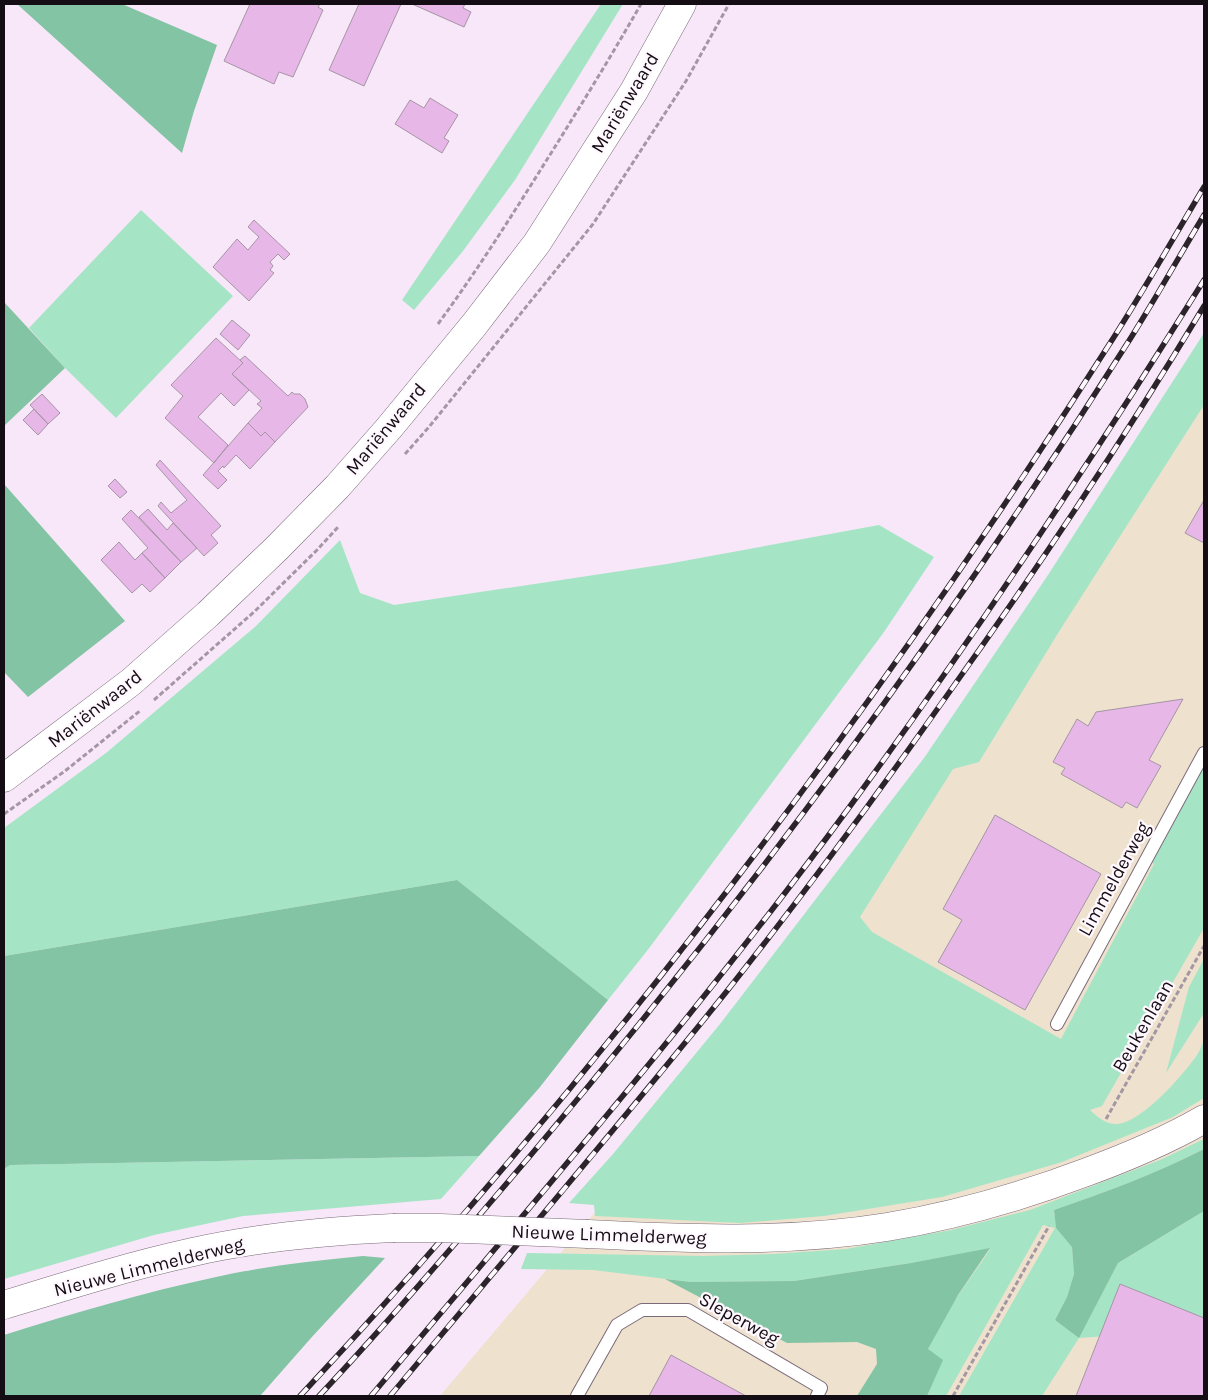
<svg xmlns="http://www.w3.org/2000/svg" width="1208" height="1400" viewBox="0 0 1208 1400" font-family="Karla,sans-serif">
  <style>
    .industrial { fill: #eee1cd }
    .green { fill: #a5e5c6 }
    .forest { fill: #82c4a4 }
    .building { fill: #e7b8e7; stroke: #a595a5 }
    .lines { fill: none; stroke-linecap: round; stroke-linejoin: round }
    .service-casing { stroke: #7a6b7a; stroke-width: 14 }
    .tertiary-casing { stroke: #7a6b7a; stroke-width: 29 }
    .path { stroke: #a497a4; stroke-width: 3; stroke-dasharray: 5 2.5; stroke-linecap: butt }
    .service { stroke: #fff; stroke-width: 12 }
    .tertiary { stroke: #fff; stroke-width: 28 }
    .rail-casing { stroke: #2b242b; stroke-width: 5.5 }
    .rail { stroke: #fff8fe; stroke-width: 4; stroke-dasharray: 11; stroke-linecap: butt }
    .tertiary-bridge-casing { stroke: #7a6b7a; stroke-width: 29; stroke-linecap: butt }
    .tertiary-bridge { stroke: #fff; stroke-width: 28 }
    .labels { text-anchor: middle; dominant-baseline: central; stroke-width: 4.5; stroke-linejoin: round; paint-order: stroke }
    .street-label { font-size: 19px; fill: #140e14; stroke: #fff8fe }
  </style>
  <rect width="100%" height="100%" fill="#f8e7f8"/>
  <path class="industrial" d="M 1204,345 L 1204,1396 L 440,1396 L 818,948 Z"/>
  <path class="green" d="M 601,4 L 623,4 L 515,180 L 463,251 L 414,310 L 402,300 Z
    M 141,210 L 233,296 L 116,418 L 65,368 L 29,328 Z
    M 1204,333 L 1204,405 L 1060,630 L 979,762 L 953,769 L 860,917 L 872,932 L 1061,1039 L 1154,864 L 1149,860 L 1204,763 L 1204,928 L 1102,1106 L 1090,1110 C 1097,1117 1107,1125 1117,1124 C 1142,1122 1180,1078 1195,1058 C 1199,1053 1201,1047 1204,1041 L 1204,1098 L 1173,1117 L 1062,1162 L 942,1197 L 824,1216 L 740,1223 L 595,1216 L 594,1205 L 569,1203 L 613,1154 L 720,1024 L 924,758 L 1046,578 Z
    M 879,525 L 934,557 L 884,632 L 650,947 L 608,1000 L 457,880 L 4,956 L 4,828 L 106,753 L 256,626 L 340,540 L 360,593 L 394,605 L 667,564 Z
    M 1204,959 L 1204,1013 L 1166,1073 L 1189,987 Z
    M 1204,1139 L 1204,1149 C 1156,1174 1105,1192 1054,1210 L 1056,1228 L 1072,1246 L 1074,1274 L 1067,1297 L 1055,1320 L 1079,1337 L 1118,1263 L 1204,1211 L 1204,1329 L 1079,1338 L 1042,1396 L 959,1396 L 1055,1228 L 1043,1225 L 946,1396 L 927,1396 C 937,1379 923,1362 929,1347 C 943,1311 970,1281 990,1249 L 911,1263 L 794,1281 L 691,1282 L 593,1270 L 521,1269 L 527,1253 L 704,1256 L 773,1254 L 846,1249 L 951,1230 L 1030,1210 L 1160,1160 Z
    M 479,1156 L 441,1199 L 243,1216 L 154,1235 L 4,1279 L 4,1169 L 10,1165 Z"/>
  <path class="forest" d="M 17,4 L 122,4 L 217,45 L 194,111 L 182,153 Z
    M 4,302 L 65,368 L 4,426 Z
    M 4,484 L 125,621 L 28,697 L 4,672 Z
    M 457,880 L 608,1000 L 540,1087 L 479,1156 L 10,1165 L 4,1169 L 4,956 Z
    M 1204,1149 L 1204,1211 L 1118,1263 L 1079,1338 L 1055,1320 L 1067,1297 L 1074,1274 L 1072,1247 L 1056,1228 L 1054,1210 C 1105,1192 1156,1174 1204,1149 Z
    M 990,1248 L 958,1295 L 928,1349 L 943,1360 L 927,1396 L 857,1396 L 877,1364 L 876,1349 L 857,1342 L 787,1343 L 665,1279 L 691,1282 L 794,1281 L 911,1263 Z
    M 363,1256 L 385,1258 L 311,1338 L 260,1396 L 4,1396 L 4,1335 C 74,1313 145,1292 216,1277 C 264,1266 314,1261 363,1256 Z"/>
  <path class="building" d="M 250,4 L 320,4 L 318,7 L 323,10 L 293,77 L 279,72 L 274,84 L 224,61 Z
    M 359,4 L 401,4 L 364,86 L 329,70 Z
    M 412,4 L 465,4 L 463,8 L 471,12 L 464,27 Z
    M 430,98 L 458,115 L 444,138 L 449,141 L 442,153 L 395,124 L 410,100 L 424,108 Z
    M 254,220 L 290,254 L 284,260 L 278,254 L 270,262 L 273,266 L 270,270 L 274,273 L 249,301 L 213,267 L 237,239 L 248,250 L 259,237 L 248,227 Z
    M 232,320 L 250,335 L 238,350 L 220,334 Z
    M 216,338 L 243,363 L 232,374 L 249,390 L 234,406 L 221,393 L 198,417 L 228,445 L 214,463 L 165,418 L 183,396 L 171,385 Z
    M 245,356 L 288,396 L 292,392 L 294,394 L 300,394 L 305,399 L 308,407 L 275,442 L 265,432 L 261,436 L 248,423 L 262,408 L 257,404 L 261,401 L 232,374 L 243,363 L 240,360 Z
    M 42,394 L 60,413 L 48,424 L 30,405 Z
    M 34,409 L 48,424 L 38,435 L 23,420 Z
    M 248,423 L 261,436 L 265,432 L 275,442 L 250,469 L 236,455 L 224,468 L 223,466 L 218,471 L 227,480 L 218,489 L 203,475 Z
    M 160,460 L 221,526 L 211,535 L 218,543 L 204,556 L 158,506 L 161,502 L 171,513 L 187,500 L 156,465 Z
    M 115,479 L 127,492 L 120,498 L 108,486 Z
    M 1204,500 L 1204,542 L 1202,542 L 1185,533 Z
    M 148,509 L 167,530 L 173,523 L 197,548 L 181,562 L 139,517 Z
    M 131,510 L 181,562 L 165,578 L 142,553 L 148,548 L 122,519 Z
    M 119,542 L 135,560 L 142,553 L 165,578 L 150,592 L 142,584 L 132,593 L 101,560 Z
    M 1183,699 L 1149,760 L 1161,766 L 1137,808 L 1126,802 L 1122,808 L 1061,774 L 1065,768 L 1053,762 L 1077,719 L 1088,726 L 1096,712 Z
    M 995,815 L 1101,874 L 1025,1010 L 938,962 L 962,920 L 943,909 Z
    M 1120,1284 L 1204,1318 L 1204,1396 L 1076,1396 Z
    M 671,1355 L 746,1396 L 649,1396 Z"/>
  <g class="lines">
    <defs>
      <path id="service" d="M 1057,1024 L 1204,753
        M 577,1396 L 617,1325 L 642,1310 L 688,1310 L 821,1388 L 817,1396"/>
      <path id="tertiary" d="M 4,778 L 131,682 L 208,614 L 276,549 L 337,487 L 389,428 L 474,325 L 537,243 L 634,91 L 682,4
        M 588,1234 C 687,1239 788,1243 887,1227 C 954,1216 1020,1197 1084,1173 C 1125,1158 1166,1141 1204,1119
        M 4,1305 C 66,1286 129,1266 193,1252 C 259,1237 326,1231 393,1228"/>
    </defs>
    <use href="#service" class="service-casing"/>
    <use href="#tertiary" class="tertiary-casing"/>
    <path class="path" d="M 438,324 C 479,268 516,209 553,150 C 583,102 613,53 641,4
      M 405,454 L 429,427 L 593,224 L 686,81 L 729,4
      M 154,700 L 254,612 L 317,550 L 338,527
      M 4,814 L 65,771 L 141,710
      M 1106,1119 L 1204,946
      M 953,1396 L 1049,1226"/>
    <use href="#service" class="service"/>
    <use href="#tertiary" class="tertiary"/>
    <defs>
      <path id="rail" d="M 300,1396 C 604,1071 875,712 1114,337 C 1145,288 1174,237 1204,187
        M 319,1396 C 392,1318 461,1237 530,1156 C 749,897 951,623 1132,336 C 1157,296 1180,255 1204,215
        M 371,1396 C 533,1203 699,1012 848,809 C 974,637 1092,460 1204,280
        M 390,1396 C 503,1261 617,1128 727,991 C 804,894 877,795 948,694 C 1038,568 1124,439 1204,306"/>
    </defs>
    <use href="#rail" class="rail-casing"/>
    <use href="#rail" class="rail"/>
    <defs>
      <path id="tertiary-bridge" d="M 393,1228 L 440,1228 L 588,1234"/>
    </defs>
    <use href="#tertiary-bridge" class="tertiary-bridge-casing"/>
    <use href="#tertiary-bridge" class="tertiary-bridge"/>
  </g>
  <g class="labels">
    <g class="street-label">
      <text transform="translate(625 103) rotate(-59)">Mariënwaard</text>
      <text transform="translate(386 429) rotate(-50)">Mariënwaard</text>
      <text transform="translate(95 709) rotate(-38)">Mariënwaard</text>
      <text transform="translate(1114 879) rotate(-61)">Limmelderweg</text>
      <text transform="translate(1143 1026) rotate(-60)">Beukenlaan</text>
      <text transform="translate(609 1235) rotate(2)">Nieuwe Limmelderweg</text>
      <text transform="translate(149 1267) rotate(-14)">Nieuwe Limmelderweg</text>
      <text transform="translate(739 1319) rotate(29)">Sleperweg</text>
    </g>
  </g>
  <rect width="1208" height="1400" fill="none" stroke="#140e14" stroke-width="10"/>
</svg>
